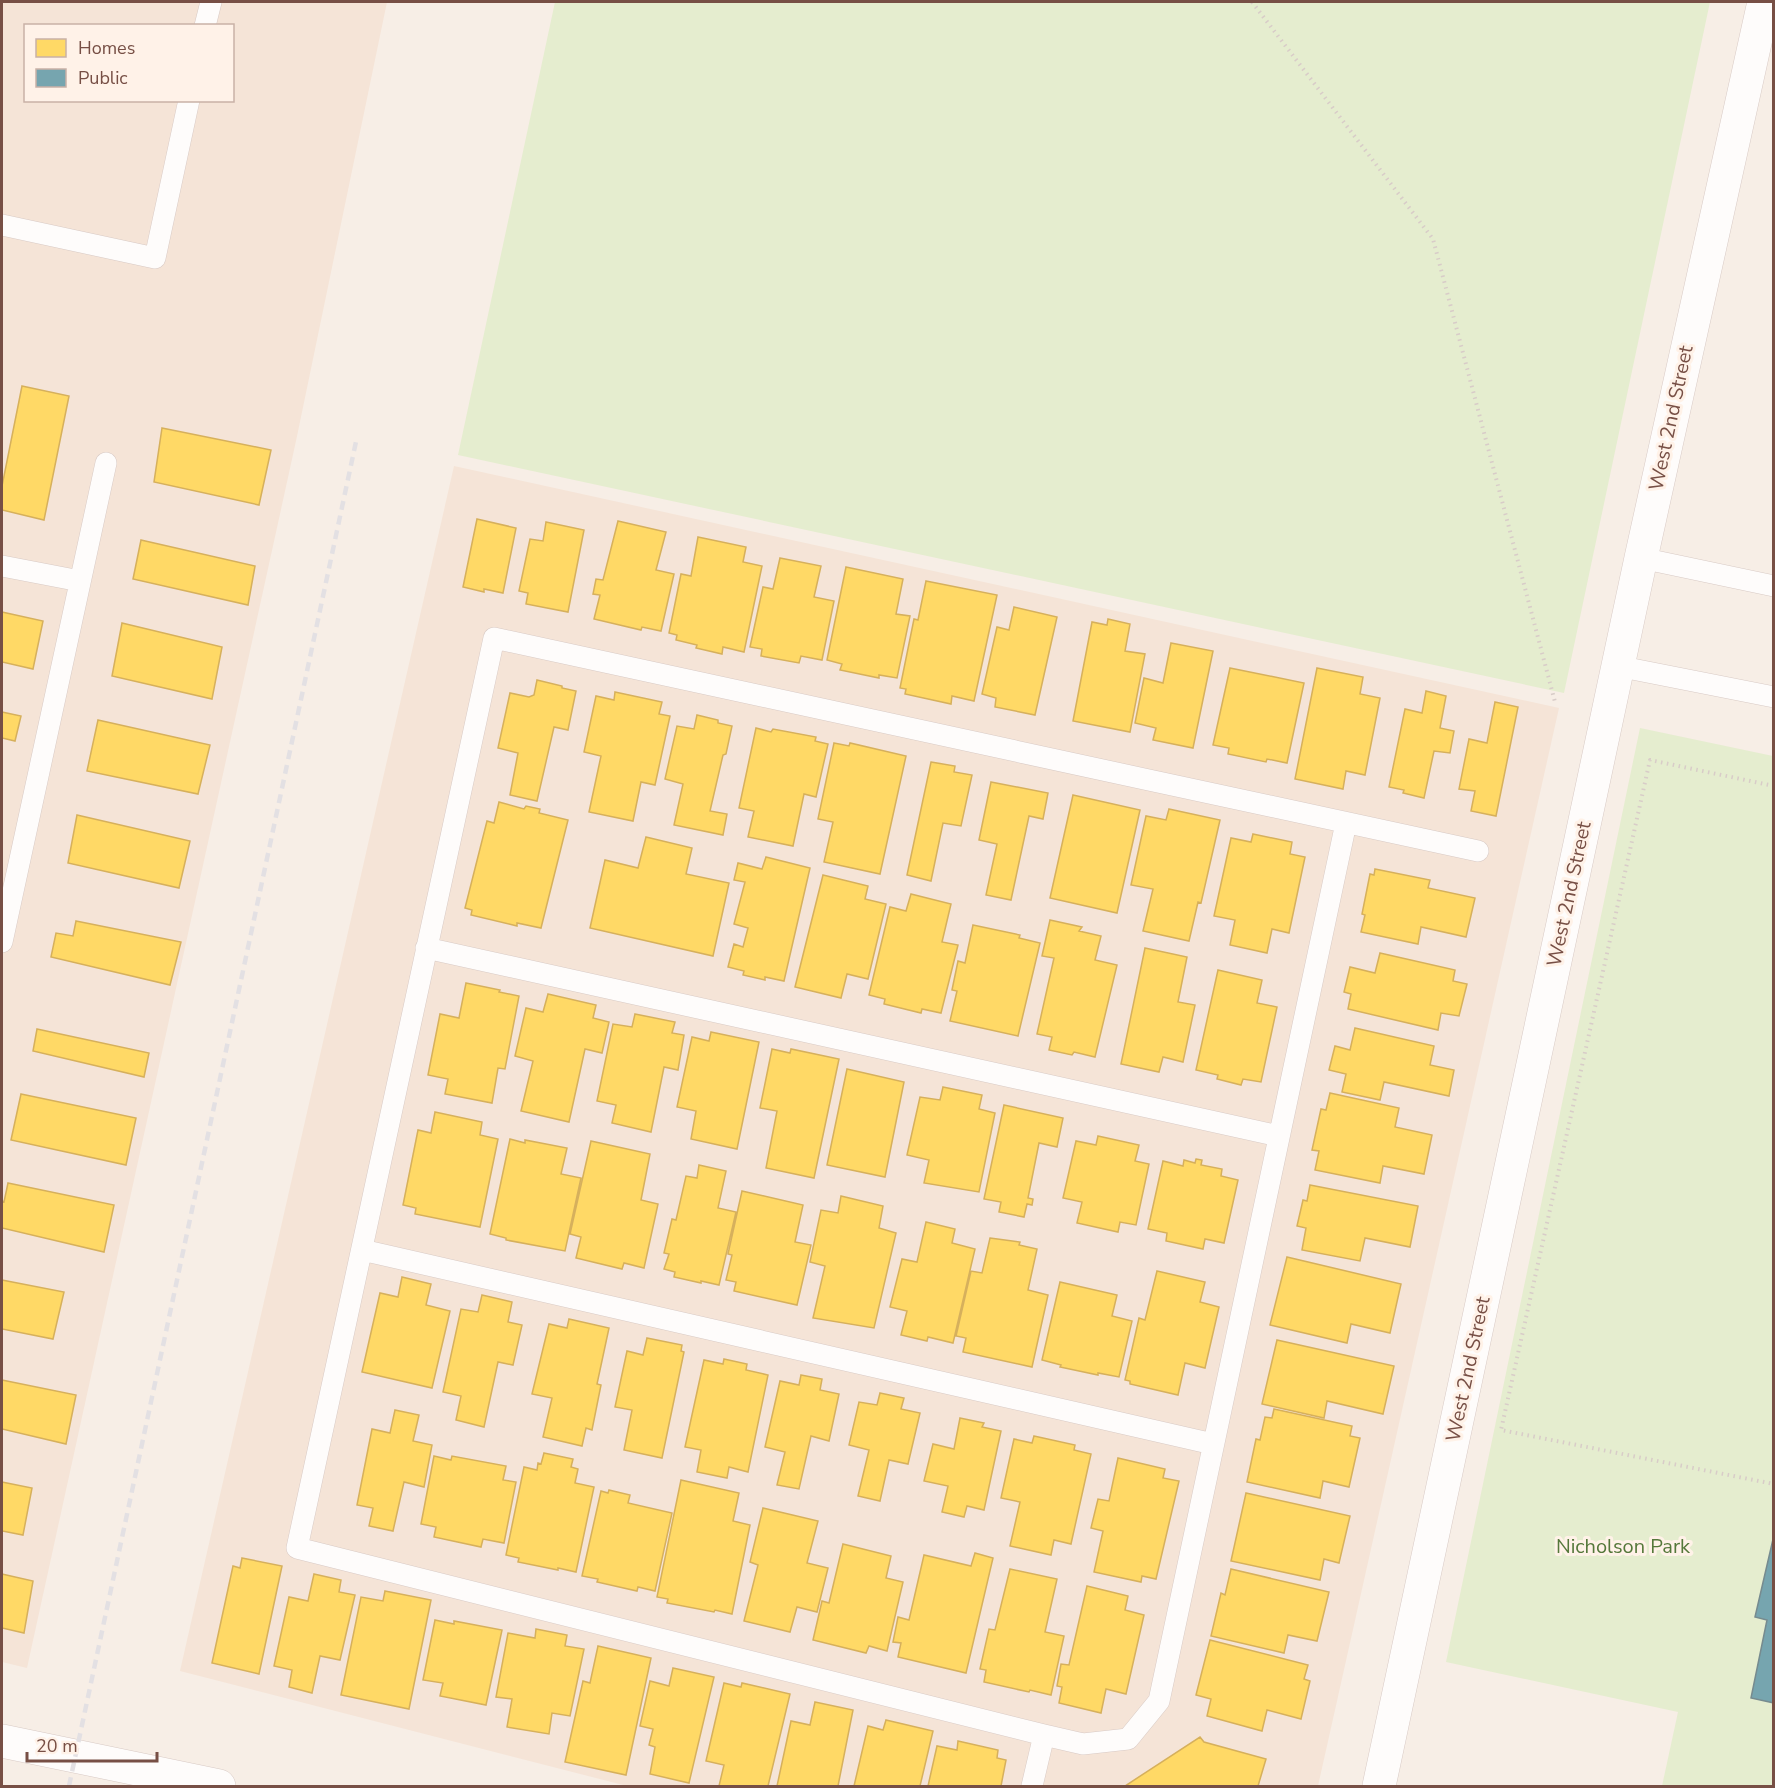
<svg xmlns="http://www.w3.org/2000/svg" width="1775" height="1788" viewBox="0 0 1775 1788" font-family="'Nunito Sans',sans-serif">
  <style>
    .residential { fill: #f5e4d7; fill-rule: evenodd }
    .green { fill: #e5edcf }
    .homes { fill: #ffd966; stroke: #d6b05c; stroke-width: 1.5 }
    .public { fill: #76a5af; stroke: #768b8f; stroke-width: 1.5 }
    .lines { fill: none; stroke-linecap: round; stroke-linejoin: round }
    .service-casing { stroke: #d8cac5; stroke-width: 22 }
    .minor-casing { stroke: #d8cac5; stroke-width: 34 }
    .tertiary-casing { stroke: #d8cac5; stroke-width: 34 }
    .path { stroke: #d8ccc8; stroke-width: 4; stroke-dasharray: 1.5 4.5; stroke-linecap: butt }
    .service { stroke: #fefcfb; stroke-width: 21 }
    .minor { stroke: #fefcfb; stroke-width: 33 }
    .tertiary { stroke: #fefcfb; stroke-width: 33 }
    .rail { stroke: #e3e0e3; stroke-width: 4.5; stroke-dasharray: 9 6; stroke-linecap: butt }
    .labels { text-anchor: middle; dominant-baseline: central; stroke-width: 6; stroke-linejoin: round; paint-order: stroke }
    .street-label { font-size: 20px; fill: #774f45; stroke: #fff2e8 }
    .park-label { font-size: 20px; fill: #55783a; stroke: #fff2e8 }
  </style>
  <rect width="100%" height="100%" fill="#f7eee6"/>
  <path class="residential" d="M 2,2 L 387,2 L 296,441 L 27,1668 L 2,1662 ZM 26,26 L 232,26 L 232,100 L 26,100 Z
    M 454,466 L 1559,708 L 1318,1786 L 627,1786 L 180,1671 Z"/>
  <path class="green" d="M 555,2 L 1710,2 L 1564,693 L 458,455 Z
    M 1640,728 L 1773,756 L 1773,1786 L 1662,1786 L 1678,1712 L 1446,1662 Z"/>
  <path class="homes" d="M 22,386 L 69,396 L 44,520 L 2,510 L 2,486 Z
    M 162,428 L 271,450 L 259,505 L 154,482 Z
    M 477,519 L 516,528 L 503,593 L 484,589 L 484,592 L 463,587 Z
    M 618,521 L 666,532 L 656,570 L 674,574 L 661,631 L 642,627 L 641,630 L 594,619 L 600,595 L 593,594 L 596,579 L 603,580 Z
    M 546,522 L 584,530 L 568,612 L 526,604 L 528,593 L 519,591 L 530,539 L 543,541 Z
    M 698,537 L 746,547 L 743,562 L 762,566 L 744,652 L 723,647 L 722,654 L 696,648 L 697,645 L 676,640 L 677,635 L 669,633 L 681,574 L 691,576 Z
    M 141,540 L 255,566 L 248,605 L 133,579 Z
    M 780,558 L 821,566 L 814,597 L 834,601 L 822,660 L 801,656 L 799,663 L 761,656 L 762,649 L 750,647 L 763,587 L 773,589 Z
    M 846,567 L 903,579 L 896,614 L 910,616 L 897,678 L 879,675 L 879,678 L 840,670 L 842,664 L 827,660 Z
    M 926,581 L 997,595 L 974,701 L 952,696 L 951,704 L 905,694 L 906,689 L 900,688 L 914,619 L 918,620 Z
    M 1014,607 L 1057,617 L 1035,715 L 995,707 L 996,698 L 982,694 L 997,627 L 1009,630 Z
    M 2,612 L 43,621 L 33,669 L 2,662 Z
    M 1108,619 L 1130,624 L 1125,651 L 1145,654 L 1130,732 L 1073,721 L 1092,622 L 1107,625 Z
    M 122,623 L 222,647 L 212,699 L 112,676 Z
    M 1171,643 L 1213,651 L 1193,748 L 1153,740 L 1156,728 L 1135,723 L 1144,678 L 1163,683 Z
    M 1230,668 L 1304,683 L 1287,763 L 1267,759 L 1266,762 L 1228,754 L 1229,748 L 1213,745 Z
    M 1317,668 L 1363,677 L 1360,694 L 1380,698 L 1365,775 L 1346,771 L 1343,789 L 1295,779 Z
    M 537,680 L 562,686 L 562,688 L 576,691 L 568,730 L 554,727 L 537,801 L 510,795 L 518,753 L 498,748 L 510,693 L 529,697 L 534,695 Z
    M 1426,691 L 1446,696 L 1440,728 L 1454,731 L 1450,753 L 1434,751 L 1424,798 L 1403,793 L 1404,790 L 1389,787 L 1405,709 L 1422,713 Z
    M 615,692 L 662,702 L 659,714 L 670,716 L 655,785 L 641,782 L 633,821 L 589,812 L 601,756 L 584,752 L 596,696 L 614,700 Z
    M 1495,702 L 1518,707 L 1496,816 L 1471,811 L 1475,791 L 1459,789 L 1469,739 L 1487,743 Z
    M 2,712 L 21,716 L 15,741 L 2,738 Z
    M 697,715 L 718,720 L 718,723 L 732,726 L 726,754 L 723,755 L 710,811 L 727,814 L 723,835 L 674,825 L 683,784 L 665,779 L 677,726 L 694,729 Z
    M 98,720 L 210,745 L 198,794 L 87,771 Z
    M 756,728 L 771,732 L 773,729 L 816,737 L 815,741 L 828,744 L 816,797 L 804,794 L 793,846 L 748,837 L 754,811 L 739,808 Z
    M 834,743 L 849,746 L 850,743 L 906,756 L 880,874 L 824,862 L 833,822 L 818,819 Z
    M 931,762 L 955,766 L 954,772 L 972,775 L 961,826 L 943,823 L 931,881 L 907,875 Z
    M 991,782 L 1048,793 L 1043,819 L 1029,816 L 1011,900 L 986,895 L 997,844 L 979,840 Z
    M 1073,795 L 1140,810 L 1117,913 L 1050,898 Z
    M 499,802 L 524,809 L 526,806 L 540,809 L 539,813 L 568,820 L 541,928 L 517,923 L 517,926 L 471,915 L 472,910 L 465,908 L 487,821 L 494,823 Z
    M 1169,809 L 1220,820 L 1201,903 L 1198,902 L 1189,941 L 1143,931 L 1153,889 L 1131,885 L 1146,816 L 1166,820 Z
    M 77,815 L 190,841 L 179,888 L 68,863 Z
    M 1253,834 L 1292,842 L 1290,854 L 1305,857 L 1289,933 L 1272,929 L 1267,953 L 1230,945 L 1235,920 L 1214,916 L 1231,838 L 1251,842 Z
    M 646,837 L 692,848 L 686,874 L 729,883 L 713,956 L 590,928 L 605,860 L 638,868 Z
    M 766,857 L 810,868 L 784,981 L 765,977 L 765,980 L 743,975 L 744,971 L 728,967 L 734,944 L 743,947 L 748,928 L 734,924 L 745,882 L 734,880 L 738,863 L 762,869 Z
    M 1375,869 L 1430,880 L 1428,888 L 1475,898 L 1466,937 L 1421,927 L 1418,944 L 1361,932 L 1365,915 L 1362,914 L 1370,874 L 1374,875 Z
    M 823,875 L 868,886 L 865,899 L 886,904 L 868,979 L 847,974 L 841,998 L 795,987 Z
    M 911,894 L 951,904 L 942,942 L 958,945 L 941,1013 L 922,1009 L 921,1013 L 884,1004 L 885,999 L 869,995 L 890,907 L 906,911 Z
    M 1050,920 L 1082,927 L 1079,931 L 1101,936 L 1095,960 L 1117,965 L 1095,1057 L 1074,1052 L 1072,1055 L 1049,1050 L 1052,1037 L 1037,1034 L 1054,958 L 1042,956 Z
    M 76,921 L 181,942 L 170,985 L 51,957 L 56,933 L 73,936 Z
    M 973,925 L 1020,935 L 1019,938 L 1040,943 L 1018,1036 L 950,1021 L 957,991 L 952,990 L 958,961 L 965,963 Z
    M 1145,948 L 1187,957 L 1178,1002 L 1195,1005 L 1183,1062 L 1163,1057 L 1159,1072 L 1121,1064 Z
    M 1380,953 L 1455,970 L 1453,981 L 1467,984 L 1459,1016 L 1441,1013 L 1438,1030 L 1348,1009 L 1351,994 L 1344,992 L 1350,967 L 1375,973 Z
    M 1218,970 L 1262,980 L 1257,1003 L 1277,1007 L 1261,1082 L 1243,1079 L 1241,1085 L 1217,1079 L 1218,1075 L 1196,1070 Z
    M 466,983 L 500,990 L 499,992 L 519,996 L 505,1069 L 498,1068 L 492,1103 L 445,1094 L 448,1079 L 428,1075 L 440,1014 L 459,1018 Z
    M 548,994 L 596,1005 L 593,1018 L 609,1022 L 602,1053 L 585,1049 L 569,1122 L 521,1111 L 533,1061 L 515,1056 L 526,1008 L 543,1012 Z
    M 635,1014 L 675,1022 L 672,1033 L 684,1035 L 678,1070 L 664,1067 L 651,1132 L 612,1123 L 616,1105 L 597,1101 L 613,1024 L 632,1027 Z
    M 1355,1028 L 1434,1046 L 1430,1065 L 1454,1070 L 1449,1096 L 1384,1082 L 1380,1100 L 1342,1092 L 1346,1074 L 1329,1070 L 1335,1046 L 1350,1050 Z
    M 37,1029 L 149,1053 L 144,1077 L 33,1051 Z
    M 711,1032 L 759,1042 L 737,1149 L 691,1139 L 696,1111 L 677,1107 L 692,1037 L 709,1041 Z
    M 772,1049 L 790,1053 L 791,1049 L 839,1059 L 814,1178 L 766,1168 L 777,1111 L 760,1108 Z
    M 847,1069 L 904,1082 L 885,1177 L 827,1165 Z
    M 943,1087 L 982,1095 L 979,1109 L 995,1113 L 979,1192 L 924,1183 L 929,1160 L 907,1155 L 920,1097 L 940,1100 Z
    M 1330,1093 L 1399,1108 L 1395,1127 L 1432,1135 L 1424,1174 L 1383,1166 L 1380,1183 L 1315,1170 L 1319,1151 L 1312,1150 L 1321,1109 L 1326,1110 Z
    M 21,1094 L 136,1118 L 126,1165 L 11,1140 Z
    M 1004,1105 L 1063,1118 L 1057,1147 L 1039,1143 L 1028,1198 L 1033,1199 L 1032,1205 L 1027,1204 L 1024,1217 L 999,1212 L 1001,1202 L 984,1199 Z
    M 435,1112 L 482,1122 L 480,1135 L 498,1139 L 480,1227 L 415,1214 L 416,1208 L 403,1205 L 418,1130 L 431,1133 Z
    M 1098,1136 L 1139,1145 L 1135,1161 L 1149,1164 L 1136,1225 L 1120,1222 L 1118,1232 L 1077,1223 L 1082,1202 L 1063,1198 L 1076,1141 L 1096,1145 Z
    M 510,1139 L 525,1143 L 525,1140 L 567,1148 L 561,1174 L 581,1178 L 565,1251 L 506,1240 L 506,1238 L 490,1234 Z
    M 591,1141 L 650,1154 L 641,1200 L 658,1204 L 644,1268 L 624,1263 L 622,1269 L 576,1258 L 581,1237 L 570,1234 Z
    M 1196,1159 L 1202,1160 L 1201,1165 L 1222,1169 L 1221,1176 L 1238,1180 L 1224,1243 L 1205,1239 L 1203,1249 L 1166,1241 L 1167,1233 L 1148,1229 L 1163,1161 L 1183,1166 L 1184,1160 L 1195,1163 Z
    M 699,1165 L 726,1171 L 718,1208 L 736,1212 L 719,1285 L 701,1281 L 701,1283 L 674,1277 L 675,1272 L 664,1269 L 669,1254 L 664,1253 L 672,1219 L 676,1220 L 686,1176 L 697,1178 Z
    M 8,1183 L 114,1205 L 104,1252 L 2,1228 L 2,1201 L 4,1202 Z
    M 1310,1185 L 1418,1206 L 1410,1247 L 1365,1238 L 1360,1261 L 1302,1250 L 1306,1228 L 1297,1226 L 1303,1200 L 1307,1201 Z
    M 742,1191 L 803,1205 L 795,1242 L 811,1245 L 797,1305 L 734,1291 L 736,1282 L 726,1280 L 732,1255 L 728,1254 Z
    M 841,1196 L 883,1206 L 879,1228 L 896,1233 L 874,1328 L 813,1318 L 825,1266 L 810,1262 L 821,1210 L 838,1213 Z
    M 926,1222 L 955,1229 L 952,1243 L 975,1249 L 953,1343 L 928,1337 L 927,1341 L 901,1335 L 907,1311 L 890,1307 L 902,1259 L 917,1262 Z
    M 990,1238 L 1020,1242 L 1019,1245 L 1037,1249 L 1028,1290 L 1048,1295 L 1032,1367 L 963,1352 L 966,1338 L 956,1336 L 971,1271 L 982,1273 Z
    M 1287,1257 L 1401,1284 L 1390,1333 L 1351,1324 L 1347,1343 L 1270,1325 Z
    M 1157,1271 L 1205,1282 L 1200,1302 L 1219,1307 L 1205,1368 L 1185,1363 L 1178,1395 L 1130,1384 L 1130,1381 L 1125,1380 L 1139,1318 L 1145,1320 Z
    M 402,1277 L 431,1284 L 426,1305 L 450,1311 L 432,1388 L 362,1372 L 380,1293 L 398,1297 Z
    M 2,1280 L 64,1292 L 53,1339 L 2,1329 Z
    M 1060,1282 L 1117,1295 L 1112,1316 L 1132,1321 L 1119,1377 L 1098,1373 L 1098,1375 L 1060,1367 L 1061,1365 L 1042,1360 Z
    M 482,1295 L 512,1302 L 508,1322 L 522,1325 L 513,1365 L 498,1362 L 484,1427 L 456,1420 L 461,1396 L 443,1392 L 461,1309 L 478,1312 Z
    M 569,1319 L 609,1328 L 597,1384 L 601,1385 L 592,1430 L 586,1428 L 582,1446 L 543,1437 L 552,1398 L 532,1394 L 549,1324 L 567,1328 Z
    M 647,1338 L 682,1345 L 681,1351 L 684,1352 L 662,1458 L 624,1450 L 632,1410 L 615,1407 L 627,1351 L 643,1355 Z
    M 1277,1340 L 1394,1366 L 1383,1414 L 1327,1401 L 1324,1418 L 1262,1404 Z
    M 724,1359 L 747,1364 L 746,1370 L 768,1375 L 748,1472 L 729,1467 L 727,1478 L 697,1472 L 701,1450 L 685,1447 L 704,1360 L 723,1364 Z
    M 801,1375 L 822,1379 L 820,1390 L 839,1394 L 829,1441 L 811,1436 L 799,1489 L 777,1485 L 785,1452 L 765,1447 L 780,1381 L 799,1385 Z
    M 2,1380 L 76,1395 L 66,1444 L 2,1429 Z
    M 880,1393 L 904,1398 L 901,1409 L 920,1413 L 908,1464 L 889,1460 L 880,1501 L 858,1496 L 869,1450 L 849,1445 L 859,1402 L 877,1405 Z
    M 1274,1409 L 1352,1426 L 1350,1436 L 1360,1438 L 1349,1487 L 1323,1481 L 1320,1498 L 1247,1482 L 1256,1439 L 1260,1440 L 1265,1417 L 1272,1418 Z
    M 395,1410 L 419,1415 L 413,1441 L 432,1445 L 424,1487 L 404,1482 L 393,1531 L 369,1526 L 373,1508 L 357,1505 L 372,1429 L 390,1433 Z
    M 960,1418 L 984,1423 L 982,1427 L 1001,1431 L 984,1510 L 967,1506 L 964,1517 L 942,1512 L 948,1486 L 924,1481 L 933,1444 L 954,1449 Z
    M 1034,1436 L 1075,1445 L 1074,1450 L 1091,1454 L 1071,1544 L 1054,1540 L 1051,1555 L 1010,1546 L 1020,1502 L 1001,1498 L 1014,1439 L 1032,1443 Z
    M 544,1453 L 573,1459 L 571,1467 L 578,1469 L 575,1483 L 594,1487 L 576,1572 L 558,1568 L 558,1570 L 518,1562 L 519,1558 L 506,1555 L 524,1467 L 537,1470 L 538,1463 L 541,1464 Z
    M 434,1456 L 451,1460 L 452,1456 L 506,1466 L 503,1480 L 516,1482 L 504,1543 L 483,1539 L 481,1547 L 434,1537 L 436,1527 L 421,1524 Z
    M 1118,1458 L 1165,1469 L 1163,1478 L 1179,1481 L 1156,1579 L 1142,1576 L 1141,1582 L 1094,1572 L 1103,1531 L 1091,1528 L 1098,1499 L 1109,1501 Z
    M 681,1480 L 739,1493 L 733,1521 L 750,1525 L 732,1614 L 715,1610 L 714,1612 L 667,1603 L 668,1599 L 657,1597 Z
    M 2,1482 L 32,1488 L 23,1535 L 2,1531 Z
    M 609,1490 L 630,1495 L 628,1503 L 672,1513 L 655,1591 L 638,1587 L 637,1591 L 597,1582 L 598,1579 L 582,1576 L 601,1491 L 608,1493 Z
    M 1246,1493 L 1350,1516 L 1339,1563 L 1324,1559 L 1320,1580 L 1231,1561 Z
    M 763,1508 L 818,1521 L 807,1563 L 828,1568 L 817,1612 L 797,1607 L 790,1632 L 744,1621 L 758,1565 L 750,1562 Z
    M 843,1544 L 891,1556 L 886,1578 L 903,1582 L 887,1651 L 869,1646 L 866,1653 L 813,1640 L 822,1601 L 829,1603 Z
    M 975,1553 L 993,1558 L 966,1673 L 898,1657 L 901,1643 L 893,1642 L 898,1617 L 909,1620 L 924,1555 L 971,1566 Z
    M 242,1558 L 282,1566 L 259,1674 L 212,1663 L 233,1566 L 240,1568 Z
    M 1010,1569 L 1057,1579 L 1045,1632 L 1064,1636 L 1051,1695 L 1030,1690 L 1029,1692 L 984,1682 L 986,1670 L 980,1669 L 989,1629 L 995,1630 Z
    M 1231,1569 L 1329,1592 L 1317,1641 L 1288,1635 L 1284,1653 L 1211,1636 L 1221,1593 L 1225,1595 Z
    M 2,1574 L 33,1581 L 24,1633 L 2,1628 Z
    M 314,1574 L 341,1580 L 339,1592 L 355,1595 L 340,1660 L 320,1656 L 312,1693 L 289,1687 L 292,1670 L 274,1666 L 289,1597 L 308,1601 Z
    M 1087,1586 L 1128,1596 L 1125,1610 L 1144,1615 L 1126,1694 L 1106,1689 L 1101,1713 L 1059,1703 L 1062,1687 L 1057,1686 L 1061,1664 L 1069,1665 Z
    M 385,1591 L 431,1600 L 409,1709 L 341,1695 L 361,1597 L 383,1601 Z
    M 435,1620 L 454,1624 L 454,1621 L 502,1630 L 486,1705 L 440,1696 L 443,1683 L 423,1680 Z
    M 536,1629 L 567,1635 L 565,1646 L 584,1649 L 570,1716 L 552,1713 L 549,1734 L 507,1727 L 512,1699 L 496,1697 L 508,1633 L 535,1638 Z
    M 1210,1640 L 1308,1665 L 1304,1679 L 1310,1681 L 1301,1719 L 1267,1710 L 1262,1731 L 1207,1716 L 1211,1699 L 1196,1695 Z
    M 598,1646 L 651,1658 L 626,1775 L 565,1762 L 583,1681 L 590,1683 Z
    M 673,1668 L 714,1677 L 689,1783 L 650,1774 L 655,1747 L 649,1745 L 653,1729 L 640,1726 L 650,1681 L 669,1686 Z
    M 724,1683 L 741,1687 L 742,1683 L 790,1694 L 768,1786 L 719,1786 L 724,1765 L 706,1761 Z
    M 815,1702 L 853,1710 L 838,1786 L 777,1786 L 791,1721 L 810,1725 Z
    M 886,1720 L 933,1731 L 920,1786 L 854,1786 L 868,1726 L 883,1730 Z
    M 1200,1737 L 1204,1742 L 1266,1759 L 1258,1786 L 1125,1786 Z
    M 958,1741 L 998,1750 L 997,1758 L 1006,1760 L 1001,1786 L 928,1786 L 937,1746 L 957,1750 Z"/>
  <path class="public" d="M 1774,1535 L 1774,1703 L 1751,1698 L 1767,1620 L 1755,1617 Z"/>
  <g class="lines">
    <defs>
      <path id="service" d="M 205,26 L 211,2
        M 2,225 L 155,258 L 189,100
        M 1641,558 L 1774,586
        M 2,566 L 80,581
        M 1617,666 L 1774,697
        M 1346,823 L 1159,1701 L 1128,1739 L 1083,1744 L 1044,1735 L 297,1548 L 494,638 C 822,710 1150,780 1478,851
        M 2,942 L 106,463
        M 426,948 L 1279,1136
        M 362,1250 L 1213,1444
        M 1032,1786 L 1044,1735"/>
      <path id="minor" d="M 1379,1786 L 1641,558 L 1764,2"/>
      <path id="tertiary" d="M 2,1741 L 219,1786"/>
    </defs>
    <use href="#service" class="service-casing"/>
    <use href="#minor" class="minor-casing"/>
    <use href="#tertiary" class="tertiary-casing"/>
    <path class="path" d="M 1252,2 L 1433,239 L 1555,702
      M 1774,786 L 1650,760 L 1501,1430 L 1774,1484"/>
    <use href="#service" class="service"/>
    <use href="#minor" class="minor"/>
    <use href="#tertiary" class="tertiary"/>
    <path class="rail" d="M 69,1786 L 357,437"/>
  </g>
  <g class="labels">
    <g class="street-label">
      <text transform="translate(1671 418) rotate(-78)">West 2nd Street</text>
      <text transform="translate(1569 894) rotate(-78)">West 2nd Street</text>
      <text transform="translate(1468 1369) rotate(-78)">West 2nd Street</text>
    </g>
    <g class="park-label">
      <text x="1623" y="1546">Nicholson Park</text>
    </g>
  </g>
  <rect width="1775" height="1788" fill="none" stroke="#774f45" stroke-width="6"/>
  <rect x="24" y="24" width="210" height="78" fill="#fff2e8" stroke="#c9b1a7" stroke-width="1.5"/>
  <rect x="36" y="39" width="30" height="18" fill="#ffd966" stroke="#c9b1a7" stroke-width="1.5"/>
  <text x="78" y="54" font-size="18" fill="#774f45">Homes</text>
  <rect x="36" y="69" width="30" height="18" fill="#76a5af" stroke="#c9b1a7" stroke-width="1.5"/>
  <text x="78" y="84" font-size="18" fill="#774f45">Public</text>
  <path d="M27 1752v9h130v-9" fill="none" stroke="#774f45" stroke-width="3"/>
  <text x="36" y="1752" font-size="18" fill="#774f45" stroke="#fff2e8" stroke-width="4.5" paint-order="stroke">20 m</text>
</svg>
